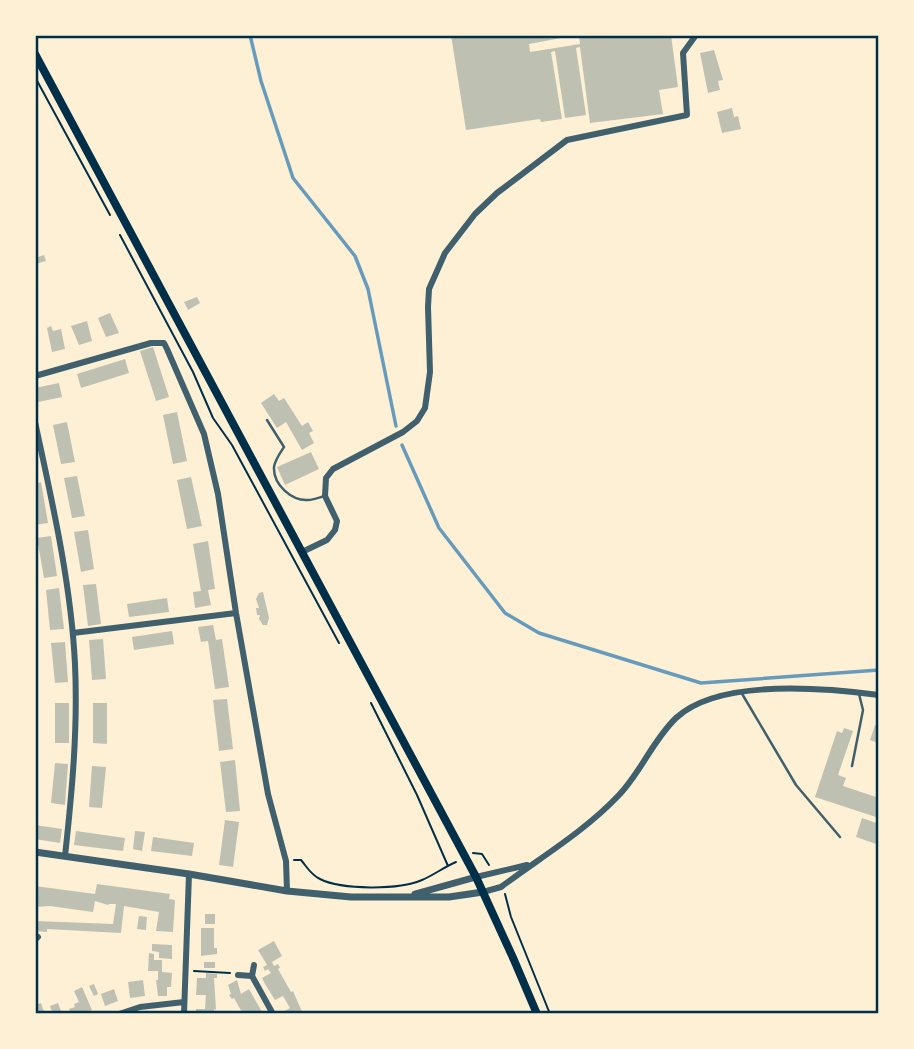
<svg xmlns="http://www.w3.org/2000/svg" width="914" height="1049" viewBox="0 0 914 1049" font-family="Figtree,sans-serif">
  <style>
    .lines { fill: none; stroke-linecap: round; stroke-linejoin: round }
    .stream { stroke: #669bbc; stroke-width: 3.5 }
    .building { fill: #bec0b2 }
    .path { stroke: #003049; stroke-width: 2 }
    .service { stroke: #3f606c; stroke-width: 2.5 }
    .minor { stroke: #3f606c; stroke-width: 6 }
    .tertiary { stroke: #3f606c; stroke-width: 7 }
    .secondary { stroke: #003049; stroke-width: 8 }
    .neatline { fill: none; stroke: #003049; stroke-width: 2.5 }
  </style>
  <rect width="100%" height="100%" fill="#fdf0d5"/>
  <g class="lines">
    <path class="stream" d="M 250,35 L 261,81 L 293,178 L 355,256 L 368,289 L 396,426
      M 402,445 L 439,528 L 505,613 L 539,633 L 701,683 L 879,670"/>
  </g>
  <path class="building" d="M 451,35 L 577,35 L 529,44 L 530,52 L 580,44 L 579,35 L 671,35 L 678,87 L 659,90 L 663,114 L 590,123 L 580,47 L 576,48 L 586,115 L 565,118 L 555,51 L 551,52 L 562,119 L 541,122 L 540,119 L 466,130 Z
    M 714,50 L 723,80 L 718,81 L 720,90 L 708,93 L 700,53 Z
    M 732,108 L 734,117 L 738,116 L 741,129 L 722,133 L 717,112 Z
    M 44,255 L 46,261 L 35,264 L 35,258 Z
    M 197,297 L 200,303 L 188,310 L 184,302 Z
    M 110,313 L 119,333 L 106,337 L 98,318 Z
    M 87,321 L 92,341 L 79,345 L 71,326 Z
    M 51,326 L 53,331 L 61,329 L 65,349 L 52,352 L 47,328 Z
    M 153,347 L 169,397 L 156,401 L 140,351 Z
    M 125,359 L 129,373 L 81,388 L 77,374 Z
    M 59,383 L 62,397 L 38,402 L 35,388 Z
    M 274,394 L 279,401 L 284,398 L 302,426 L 308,422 L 313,431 L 309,433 L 314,443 L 302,450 L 286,422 L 277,428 L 261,403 Z
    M 177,412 L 187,461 L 173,464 L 163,415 Z
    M 67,422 L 75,462 L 61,464 L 53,425 Z
    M 311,452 L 319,469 L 285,485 L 277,467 Z
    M 77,476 L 85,516 L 72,518 L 64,478 Z
    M 191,477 L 202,526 L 187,529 L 177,480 Z
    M 41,482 L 48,523 L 35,525 L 35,484 Z
    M 88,530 L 94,569 L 81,572 L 74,532 Z
    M 51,536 L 57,576 L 44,578 L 37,538 Z
    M 208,541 L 215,589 L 208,590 L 211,605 L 195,608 L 193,592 L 201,591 L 193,544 Z
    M 96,584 L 101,624 L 88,626 L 83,585 Z
    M 59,588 L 64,629 L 50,630 L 46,590 Z
    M 263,592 L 269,618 L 267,625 L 263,625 L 259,619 L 260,615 L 257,615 L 256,608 L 259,608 L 256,599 L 259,593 Z
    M 167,598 L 169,612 L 129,617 L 127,604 Z
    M 213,625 L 216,640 L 222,639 L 229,687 L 215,689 L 208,641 L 201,642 L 198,627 Z
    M 172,631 L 174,644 L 134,650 L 132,637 Z
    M 103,639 L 106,679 L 92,680 L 89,640 Z
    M 65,642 L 68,682 L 55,683 L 51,643 Z
    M 227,699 L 233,749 L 219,751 L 213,700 Z
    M 55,703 L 69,703 L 69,743 L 55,743 Z
    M 93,703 L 107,703 L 107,744 L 93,743 Z
    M 875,725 L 879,726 L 879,743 L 870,740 Z
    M 844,728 L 853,731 L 838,775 L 846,778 L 843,786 L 879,798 L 879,818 L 815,797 L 837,731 L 842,733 Z
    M 235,760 L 240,811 L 226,812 L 220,762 Z
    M 55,763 L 68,764 L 65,805 L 51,803 Z
    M 92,766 L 106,767 L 102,808 L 89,807 Z
    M 862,818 L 879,824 L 879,845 L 856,837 Z
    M 225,820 L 239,822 L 233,867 L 219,865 Z
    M 35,825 L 62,829 L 60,843 L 35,839 Z
    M 76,831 L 125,838 L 123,851 L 74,845 Z
    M 135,831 L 145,832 L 142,851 L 133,849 Z
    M 153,837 L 194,843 L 192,856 L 151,851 Z
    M 97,884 L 170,894 L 169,899 L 175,900 L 173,932 L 156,931 L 159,912 L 124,906 L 121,933 L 47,929 L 47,932 L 35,931 L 35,921 L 113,924 L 116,904 L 109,904 L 108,905 L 95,901 L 93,912 L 50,906 L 35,907 L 35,886 L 95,894 Z
    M 205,914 L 215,914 L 215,924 L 205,924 Z
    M 139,916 L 147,917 L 146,930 L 137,929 Z
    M 201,928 L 214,928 L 214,948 L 217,948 L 217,954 L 201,956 Z
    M 274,941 L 282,956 L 272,962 L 274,966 L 278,964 L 280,968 L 278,969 L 291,992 L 293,991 L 303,1014 L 279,1014 L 290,1008 L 283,996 L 275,1000 L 265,984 L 262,978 L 271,973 L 268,969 L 265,971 L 263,967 L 267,965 L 258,950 Z
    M 152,944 L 172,945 L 172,959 L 159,958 L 159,952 L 152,951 Z
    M 149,953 L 154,954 L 154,960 L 162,960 L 162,972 L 172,973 L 171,987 L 167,987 L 167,996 L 158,996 L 156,980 L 158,980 L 158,971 L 148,971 Z
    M 204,962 L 215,962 L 215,968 L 204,968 Z
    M 206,973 L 217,974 L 217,978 L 214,978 L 216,1010 L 214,1009 L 214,1014 L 196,1014 L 196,1009 L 205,1009 L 206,995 L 196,995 L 197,978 L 206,978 Z
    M 143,980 L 145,996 L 130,998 L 128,982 Z
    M 237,980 L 241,994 L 249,989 L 262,1012 L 258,1014 L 243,1014 L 234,998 L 232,999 L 229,995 L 231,994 L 228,985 Z
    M 94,984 L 98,994 L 94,996 L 89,986 Z
    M 82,987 L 92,1010 L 83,1014 L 71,1014 L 69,1009 L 75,1007 L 74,1004 L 79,1002 L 74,991 Z
    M 114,989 L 118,1001 L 105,1006 L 101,994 Z
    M 41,1003 L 44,1012 L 35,1014 L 38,1011 L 35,1005 Z
    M 58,1003 L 62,1014 L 53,1014 L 50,1006 Z"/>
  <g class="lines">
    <path class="path" d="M 35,77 L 110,215
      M 120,235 L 193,372 L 213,418 L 232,445 L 339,643
      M 371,703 L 417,795 L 448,866
      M 473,853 L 482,854 L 489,865
      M 294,860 L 301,860 C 307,867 311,875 320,879 C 342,890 399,890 422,880 C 434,875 444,867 456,862
      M 505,894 L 511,917 L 550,1014
      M 194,971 L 230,973"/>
    <path class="service" d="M 267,420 L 284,447 C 280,453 275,460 274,467 C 273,485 292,501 308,500 C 314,500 320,497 325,496
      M 741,692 L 796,785 L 840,837
      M 852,766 L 863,710 L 859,694"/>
    <path class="minor" d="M 35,376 L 151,343 L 164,343 L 167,349 L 204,434 L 218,494 L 236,613 L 268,794 L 286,861 L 287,891
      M 35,422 C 52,501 71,583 75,664 C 78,729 72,792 65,856
      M 302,552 L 327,540 L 335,530 L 337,521 L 325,496 L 326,478 L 333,469 L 403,432 L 417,421 L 425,408 L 430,372 L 428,307 L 429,289 L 445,253 L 475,214 L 497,193 L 567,140 L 687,115 L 683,53 L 696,35
      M 73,633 L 236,613
      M 476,877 L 527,865
      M 483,892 L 501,887 C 541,857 584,832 619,795 C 641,772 653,740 676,718 C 719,678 825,688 879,695
      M 35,940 L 38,937
      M 254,965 L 252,976 L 273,1014
      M 238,975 L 252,976
      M 119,1014 L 140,1007 L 184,1002
      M 184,1014 L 189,874"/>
    <path class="tertiary" d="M 35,852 L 189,874 L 287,891 L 351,897 L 449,897 L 483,892
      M 415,894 L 476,877"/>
    <path class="secondary" d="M 35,54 L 476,877 L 514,960 L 537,1014"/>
  </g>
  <rect width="914" height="1049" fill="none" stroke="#fdf0d5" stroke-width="74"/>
  <rect x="37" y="37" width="840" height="975" class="neatline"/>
</svg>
